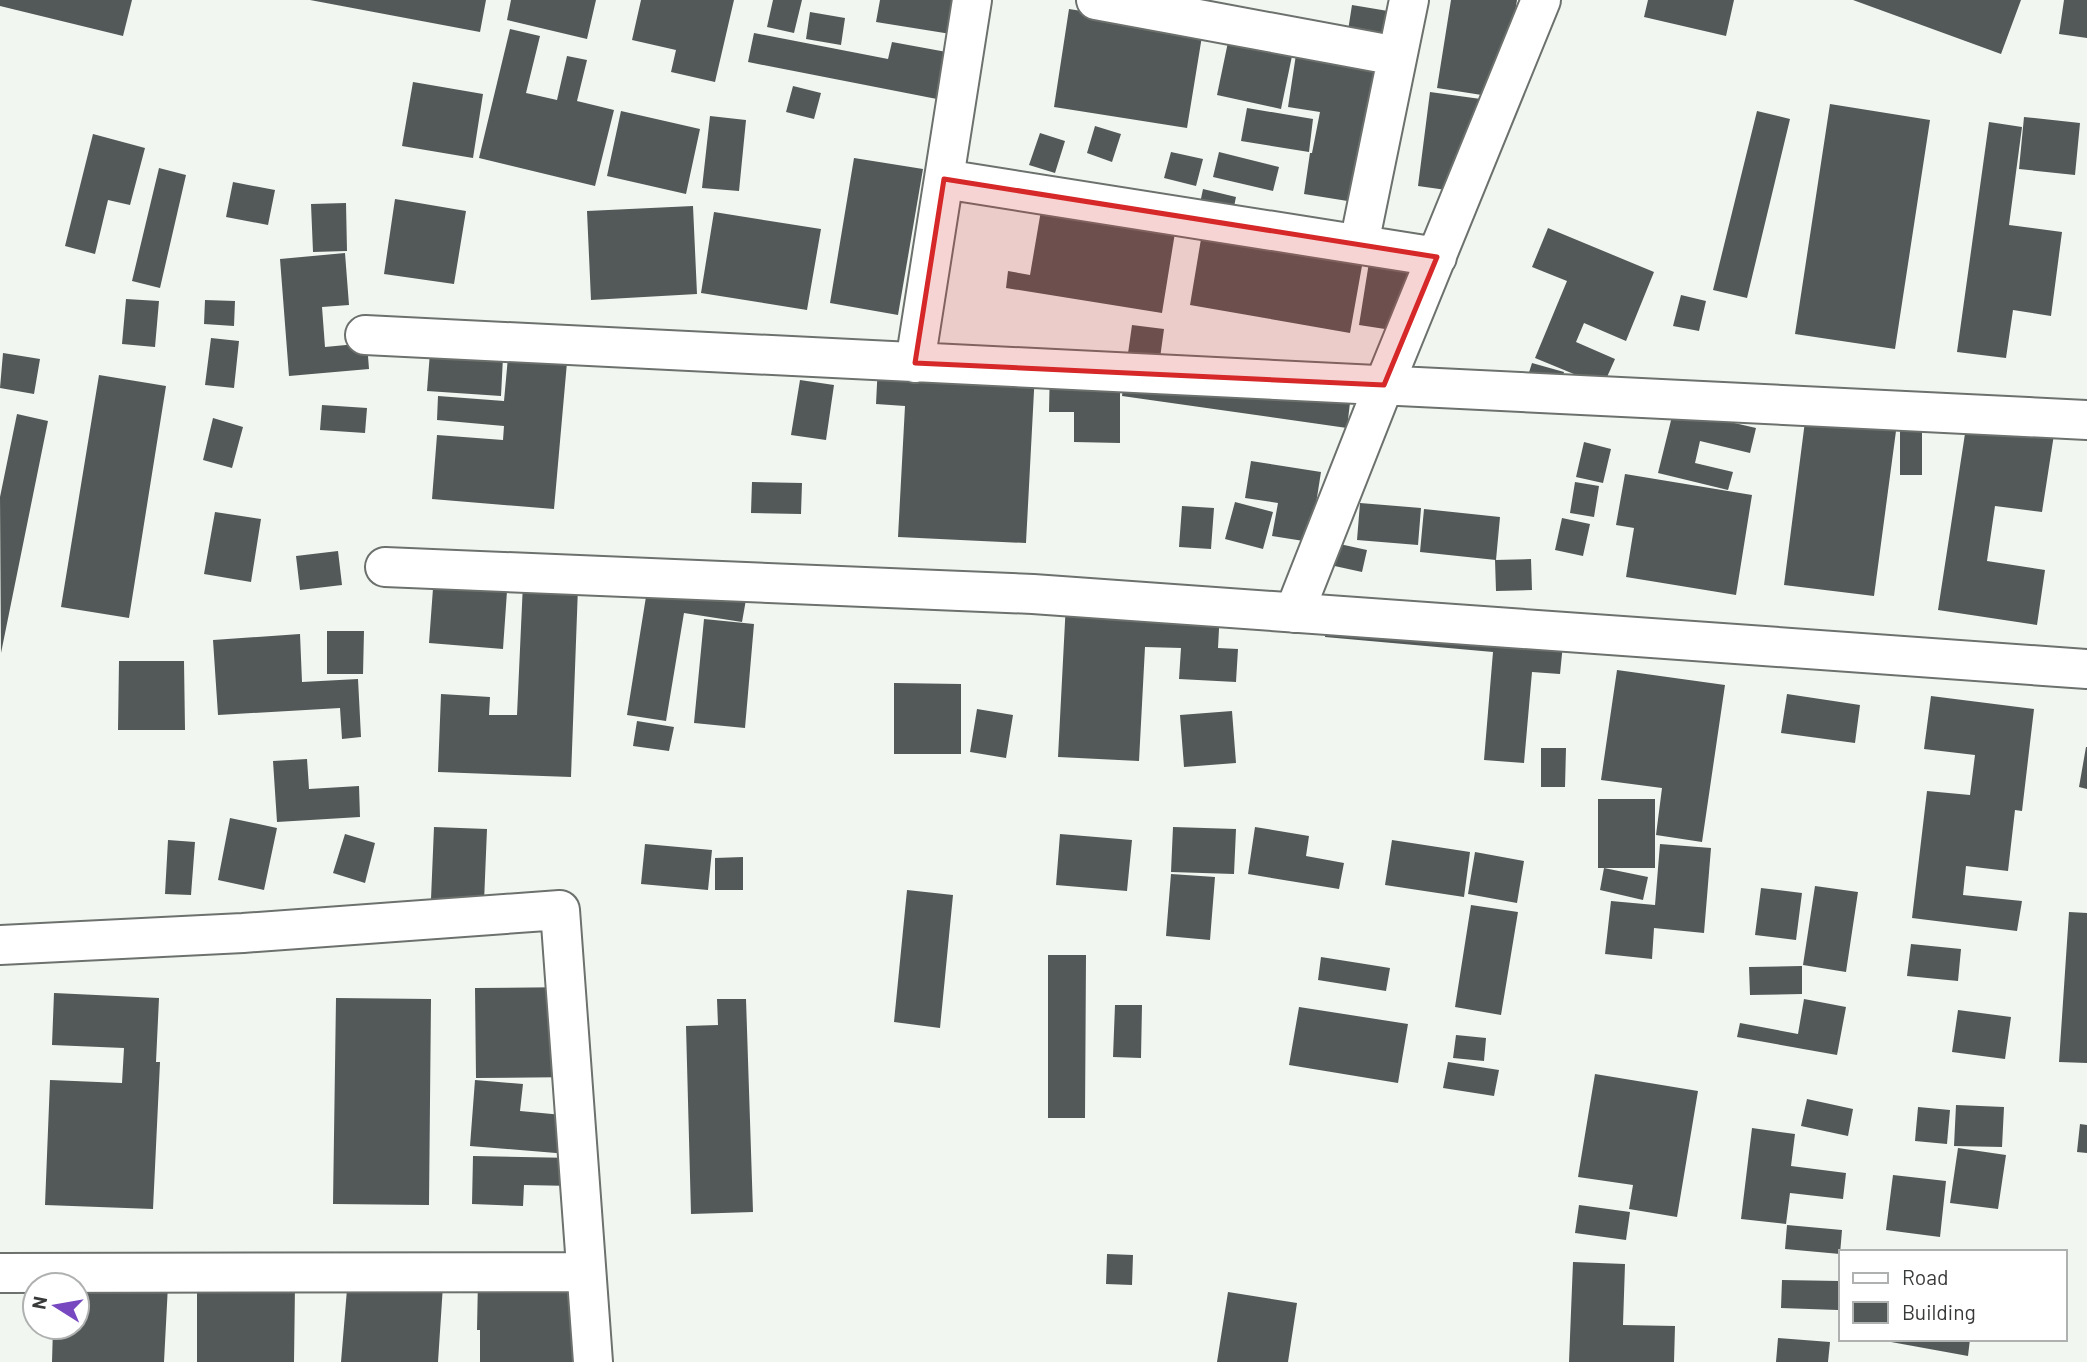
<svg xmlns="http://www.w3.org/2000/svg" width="2087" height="1362" viewBox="0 0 2087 1362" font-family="Barlow,sans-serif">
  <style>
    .building { fill: #535958 }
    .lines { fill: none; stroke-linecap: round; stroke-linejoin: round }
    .minor-casing { stroke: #6c716d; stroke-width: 42 }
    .minor { stroke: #fff; stroke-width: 38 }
    .marked { fill: #d62828; fill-opacity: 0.2; stroke: #d62828; stroke-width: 5; stroke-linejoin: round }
  </style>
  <rect width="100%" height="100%" fill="#f1f6f1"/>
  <path class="building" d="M 0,0 L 132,0 L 123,36 L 0,6 Z
    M 310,0 L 486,0 L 480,32 Z
    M 511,0 L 596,0 L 587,39 L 507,20 Z
    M 641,0 L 734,0 L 715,82 L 671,72 L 676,50 L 632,40 Z
    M 773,0 L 802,0 L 794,33 L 767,27 Z
    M 880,0 L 963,0 L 957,35 L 876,22 Z
    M 1451,0 L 1517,0 L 1501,98 L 1437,88 Z
    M 1648,0 L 1734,0 L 1726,36 L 1644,17 Z
    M 1853,0 L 2021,0 L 2001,54 Z
    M 2064,0 L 2087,0 L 2087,38 L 2059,34 Z
    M 1352,5 L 1400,13 L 1395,46 L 1347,37 Z
    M 1069,9 L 1203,30 L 1187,128 L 1054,107 Z
    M 810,12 L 845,18 L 841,45 L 806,39 Z
    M 510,29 L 540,36 L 526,93 L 557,100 L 567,56 L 587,60 L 577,101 L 614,110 L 595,186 L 479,158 Z
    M 754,33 L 888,59 L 892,42 L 952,53 L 942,100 L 748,62 Z
    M 1228,42 L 1292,56 L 1281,109 L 1217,95 Z
    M 1297,48 L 1383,61 L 1360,203 L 1304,194 L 1310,153 L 1312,153 L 1320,112 L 1288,107 Z
    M 413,82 L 483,94 L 473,158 L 402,146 Z
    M 793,86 L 821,93 L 814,119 L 786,112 Z
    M 1430,92 L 1488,100 L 1475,194 L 1418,186 Z
    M 1830,104 L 1930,120 L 1895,349 L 1795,334 Z
    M 1247,108 L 1313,119 L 1309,152 L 1241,141 Z
    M 621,111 L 700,129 L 686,194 L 607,176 Z
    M 1757,111 L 1790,119 L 1747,298 L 1713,290 Z
    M 710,116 L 746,120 L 739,191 L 702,188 Z
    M 2024,117 L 2080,123 L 2075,175 L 2019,169 Z
    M 1989,122 L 2022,127 L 2009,225 L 2062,232 L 2051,316 L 2013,310 L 2006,358 L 1957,352 Z
    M 1095,126 L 1121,134 L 1112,162 L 1087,153 Z
    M 1040,133 L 1065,141 L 1055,173 L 1029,165 Z
    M 93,134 L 145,148 L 130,205 L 108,200 L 95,254 L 65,246 Z
    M 1171,152 L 1203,159 L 1196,186 L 1164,178 Z
    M 1219,152 L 1279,167 L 1273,191 L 1213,177 Z
    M 854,158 L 923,169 L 898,315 L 830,303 Z
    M 159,168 L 186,175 L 160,288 L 132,281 Z
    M 233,182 L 275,190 L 268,225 L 226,217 Z
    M 1045,187 L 1179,208 L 1162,313 L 1006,288 L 1008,271 L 1030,275 Z
    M 1203,189 L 1236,197 L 1231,221 L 1198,213 Z
    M 395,199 L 466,211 L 454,284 L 384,274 Z
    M 346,203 L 347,251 L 313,252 L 311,204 Z
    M 693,206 L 697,294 L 591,300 L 587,211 Z
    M 714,212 L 821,229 L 807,310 L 701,293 Z
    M 1204,221 L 1365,249 L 1350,333 L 1190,305 Z
    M 1548,228 L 1654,272 L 1626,341 L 1584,323 L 1576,342 L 1615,359 L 1603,386 L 1535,358 L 1567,281 L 1532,267 Z
    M 1374,231 L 1434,284 L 1406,279 L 1398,331 L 1359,325 Z
    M 345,253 L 349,305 L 322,307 L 325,347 L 367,343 L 369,369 L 289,376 L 280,259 Z
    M 1681,295 L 1706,301 L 1699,331 L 1673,326 Z
    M 126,299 L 159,301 L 155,347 L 122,344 Z
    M 205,300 L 235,301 L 234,326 L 204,324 Z
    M 1132,325 L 1164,329 L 1160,358 L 1352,386 L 1347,428 L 1122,396 Z
    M 211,338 L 239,341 L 234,388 L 205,385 Z
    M 509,346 L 568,351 L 554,509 L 432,499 L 437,435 L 503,440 L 504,426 L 437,420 L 438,396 L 504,401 Z
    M 430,352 L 503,357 L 501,396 L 427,391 Z
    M 3,353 L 40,359 L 34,394 L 0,388 Z
    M 1532,363 L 1564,372 L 1557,395 L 1525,385 Z
    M 878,364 L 1035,372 L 1026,543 L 898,537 L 905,406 L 876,404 Z
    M 1050,364 L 1120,365 L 1120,443 L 1074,442 L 1074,412 L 1049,412 Z
    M 99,375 L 166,386 L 129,618 L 61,607 Z
    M 800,380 L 834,385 L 826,440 L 791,435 Z
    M 1680,384 L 1704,416 L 1756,428 L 1750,453 L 1700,441 L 1695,463 L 1733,472 L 1728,490 L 1658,473 Z
    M 1809,390 L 1900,401 L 1874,596 L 1784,585 Z
    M 1970,401 L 2057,415 L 2042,512 L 1995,506 L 1987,561 L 2045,570 L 2037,625 L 1938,610 Z
    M 322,405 L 367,408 L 365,433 L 320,430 Z
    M 1900,410 L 1922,410 L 1922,475 L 1900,475 Z
    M 17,414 L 48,421 L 1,653 L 0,497 Z
    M 213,418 L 243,427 L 232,468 L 203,460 Z
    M 1584,442 L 1611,449 L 1603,483 L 1576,477 Z
    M 1251,461 L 1321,472 L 1310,542 L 1272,536 L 1278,503 L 1245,498 Z
    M 1625,474 L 1752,495 L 1736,595 L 1626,577 L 1634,528 L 1616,525 Z
    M 752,482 L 802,483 L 801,514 L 751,513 Z
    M 1575,482 L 1599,486 L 1594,517 L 1570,513 Z
    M 1235,502 L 1273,512 L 1263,549 L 1225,539 Z
    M 1360,503 L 1421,508 L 1418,545 L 1357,540 Z
    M 1182,506 L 1214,508 L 1211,549 L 1179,547 Z
    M 1424,509 L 1500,517 L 1496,560 L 1420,552 Z
    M 215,512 L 261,519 L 251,582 L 204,574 Z
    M 1562,518 L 1590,524 L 1583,556 L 1555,550 Z
    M 1335,543 L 1367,550 L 1362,572 L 1330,565 Z
    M 338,551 L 342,585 L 300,590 L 296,556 Z
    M 1531,559 L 1532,590 L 1496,591 L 1495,560 Z
    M 579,560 L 571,777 L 438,772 L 441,694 L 490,697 L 489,715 L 517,715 L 523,583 Z
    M 435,561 L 507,591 L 503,649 L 429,643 Z
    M 649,578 L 747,594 L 742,622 L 684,613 L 666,721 L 627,715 Z
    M 1067,583 L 1221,591 L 1218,648 L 1238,649 L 1236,682 L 1179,679 L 1181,648 L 1145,647 L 1139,761 L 1058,757 Z
    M 1328,604 L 1565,624 L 1560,674 L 1532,672 L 1524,763 L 1484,760 L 1493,652 L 1325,637 Z
    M 704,619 L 754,624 L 745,728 L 694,723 Z
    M 327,631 L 364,631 L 363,674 L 327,674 Z
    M 300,634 L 302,682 L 358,679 L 361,737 L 342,739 L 340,708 L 218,715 L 213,640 Z
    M 119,661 L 184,661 L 185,730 L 118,730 Z
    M 1617,670 L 1725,685 L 1702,842 L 1656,835 L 1662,788 L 1601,780 Z
    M 894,683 L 961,684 L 961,754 L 894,754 Z
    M 1787,694 L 1860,705 L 1855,743 L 1781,733 Z
    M 1931,696 L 2034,709 L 2022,811 L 2015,810 L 2008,871 L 1966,866 L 1963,895 L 2022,901 L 2017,931 L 1912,918 L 1927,791 L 1970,795 L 1975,755 L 1924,749 Z
    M 977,709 L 1013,715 L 1006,758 L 970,752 Z
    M 1232,711 L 1236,763 L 1184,767 L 1180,715 Z
    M 637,721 L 674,727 L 669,751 L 633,746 Z
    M 2086,747 L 2087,747 L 2087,789 L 2079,787 Z
    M 1541,748 L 1566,748 L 1565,787 L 1541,787 Z
    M 307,759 L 309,789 L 359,786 L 360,817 L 277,822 L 273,761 Z
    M 1598,799 L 1655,799 L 1655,868 L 1598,868 Z
    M 230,818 L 277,828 L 264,890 L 218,880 Z
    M 434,827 L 487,829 L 484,902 L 431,899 Z
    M 1173,827 L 1236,829 L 1234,874 L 1171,872 Z
    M 1255,827 L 1309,836 L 1306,856 L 1344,863 L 1339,889 L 1248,874 Z
    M 345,834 L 375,843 L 365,883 L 333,873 Z
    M 1060,834 L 1132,840 L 1127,891 L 1056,885 Z
    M 168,840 L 195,842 L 191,895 L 165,894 Z
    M 1392,840 L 1470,852 L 1464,897 L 1385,885 Z
    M 645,844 L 712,850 L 708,890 L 641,884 Z
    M 1660,844 L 1711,848 L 1704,933 L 1654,928 L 1652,959 L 1605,954 L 1611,901 L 1655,905 Z
    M 1475,852 L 1524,861 L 1517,903 L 1468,894 Z
    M 743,857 L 743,890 L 715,890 L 715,858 Z
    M 1604,868 L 1648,877 L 1643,900 L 1600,890 Z
    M 1171,874 L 1215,877 L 1210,940 L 1166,936 Z
    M 1815,886 L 1858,892 L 1846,972 L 1803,965 Z
    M 1761,888 L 1802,893 L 1796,940 L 1755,935 Z
    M 907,890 L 953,895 L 940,1028 L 894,1022 Z
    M 1471,905 L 1518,912 L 1501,1015 L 1455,1007 Z
    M 2069,912 L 2087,913 L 2087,1063 L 2059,1062 Z
    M 1911,944 L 1961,949 L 1958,981 L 1907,976 Z
    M 1048,955 L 1086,955 L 1085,1118 L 1048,1118 Z
    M 1321,957 L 1390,968 L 1386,991 L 1318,980 Z
    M 1802,966 L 1802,994 L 1750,995 L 1749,967 Z
    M 580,987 L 580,1077 L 476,1078 L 475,988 Z
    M 54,993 L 159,998 L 156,1062 L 160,1062 L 153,1209 L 45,1205 L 50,1080 L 122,1083 L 124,1048 L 52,1045 Z
    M 336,998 L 431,999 L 429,1205 L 333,1204 Z
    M 717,999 L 746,999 L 753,1212 L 691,1214 L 686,1026 L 718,1025 Z
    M 1804,999 L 1846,1007 L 1837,1055 L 1737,1037 L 1740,1023 L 1798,1034 Z
    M 1115,1005 L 1142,1005 L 1141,1058 L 1113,1057 Z
    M 1299,1007 L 1408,1024 L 1398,1083 L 1289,1065 Z
    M 1958,1010 L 2011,1017 L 2005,1059 L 1952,1052 Z
    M 1456,1035 L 1486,1038 L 1484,1061 L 1453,1058 Z
    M 1448,1062 L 1499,1070 L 1494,1096 L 1443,1088 Z
    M 1595,1074 L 1698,1091 L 1677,1217 L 1629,1209 L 1633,1185 L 1578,1177 Z
    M 475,1080 L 523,1084 L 520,1111 L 584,1117 L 580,1155 L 470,1146 Z
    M 1807,1099 L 1853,1109 L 1848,1136 L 1801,1126 Z
    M 1956,1105 L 2004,1107 L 2002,1147 L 1954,1146 Z
    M 1918,1107 L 1950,1110 L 1947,1144 L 1915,1141 Z
    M 2080,1124 L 2087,1125 L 2087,1153 L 2077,1152 Z
    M 1752,1128 L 1795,1134 L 1791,1166 L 1846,1173 L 1843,1199 L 1790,1193 L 1786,1224 L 1741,1219 Z
    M 1958,1148 L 2006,1155 L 1998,1209 L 1950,1203 Z
    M 473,1156 L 574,1158 L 573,1186 L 524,1185 L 523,1206 L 472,1204 Z
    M 1893,1175 L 1946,1181 L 1940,1237 L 1886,1230 Z
    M 1579,1205 L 1630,1212 L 1626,1240 L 1575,1233 Z
    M 1787,1225 L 1842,1230 L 1840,1254 L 1785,1249 Z
    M 1107,1254 L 1133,1255 L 1132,1285 L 1106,1284 Z
    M 1573,1262 L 1625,1264 L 1623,1325 L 1675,1326 L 1674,1362 L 1569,1362 Z
    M 348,1277 L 443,1285 L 438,1362 L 341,1362 Z
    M 478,1278 L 583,1280 L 581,1362 L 480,1362 L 480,1330 L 477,1330 Z
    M 1782,1280 L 1839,1281 L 1838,1310 L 1781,1308 Z
    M 77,1285 L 168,1285 L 164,1362 L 52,1362 L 53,1327 L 77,1327 Z
    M 197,1285 L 295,1285 L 294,1362 L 197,1362 Z
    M 1228,1292 L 1297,1303 L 1288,1362 L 1217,1362 Z
    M 1778,1338 L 1830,1342 L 1828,1362 L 1776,1362 Z
    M 1892,1339 L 1970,1339 L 1968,1356 L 1891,1342 Z"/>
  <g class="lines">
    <defs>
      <path id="minor" d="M 1096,0 L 1397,56
        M 944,179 L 1437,257
        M 1359,244 L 1409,0
        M 365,335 L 2087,420
        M 915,363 L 972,0
        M 385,567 L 1033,594 L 2087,669
        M 1294,613 L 1384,385 L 1541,0
        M 0,945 L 243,933 L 560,910 L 593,1362
        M 0,1273 L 586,1272"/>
    </defs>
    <use href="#minor" class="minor-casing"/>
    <use href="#minor" class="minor"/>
  </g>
  <path class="marked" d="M 944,179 L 1437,257 L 1384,385 L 915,363 Z"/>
  <rect x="1839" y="1250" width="228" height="91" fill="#ffffff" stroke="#afb0b0" stroke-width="2"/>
  <rect x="1853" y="1273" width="35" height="10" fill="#ffffff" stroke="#afb0b0" stroke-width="2"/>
  <text x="1902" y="1285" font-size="21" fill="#383a39">Road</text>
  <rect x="1853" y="1302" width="35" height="21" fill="#535958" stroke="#afb0b0" stroke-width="2"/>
  <text x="1902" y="1320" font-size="21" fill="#383a39">Building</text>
  <g transform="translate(56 1306) rotate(281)"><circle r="33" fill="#ffffff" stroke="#afb0b0" stroke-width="2"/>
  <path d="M0-5L12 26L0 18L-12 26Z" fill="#7748c0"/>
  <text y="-10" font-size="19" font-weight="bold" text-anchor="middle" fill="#383a39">N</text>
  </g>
</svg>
